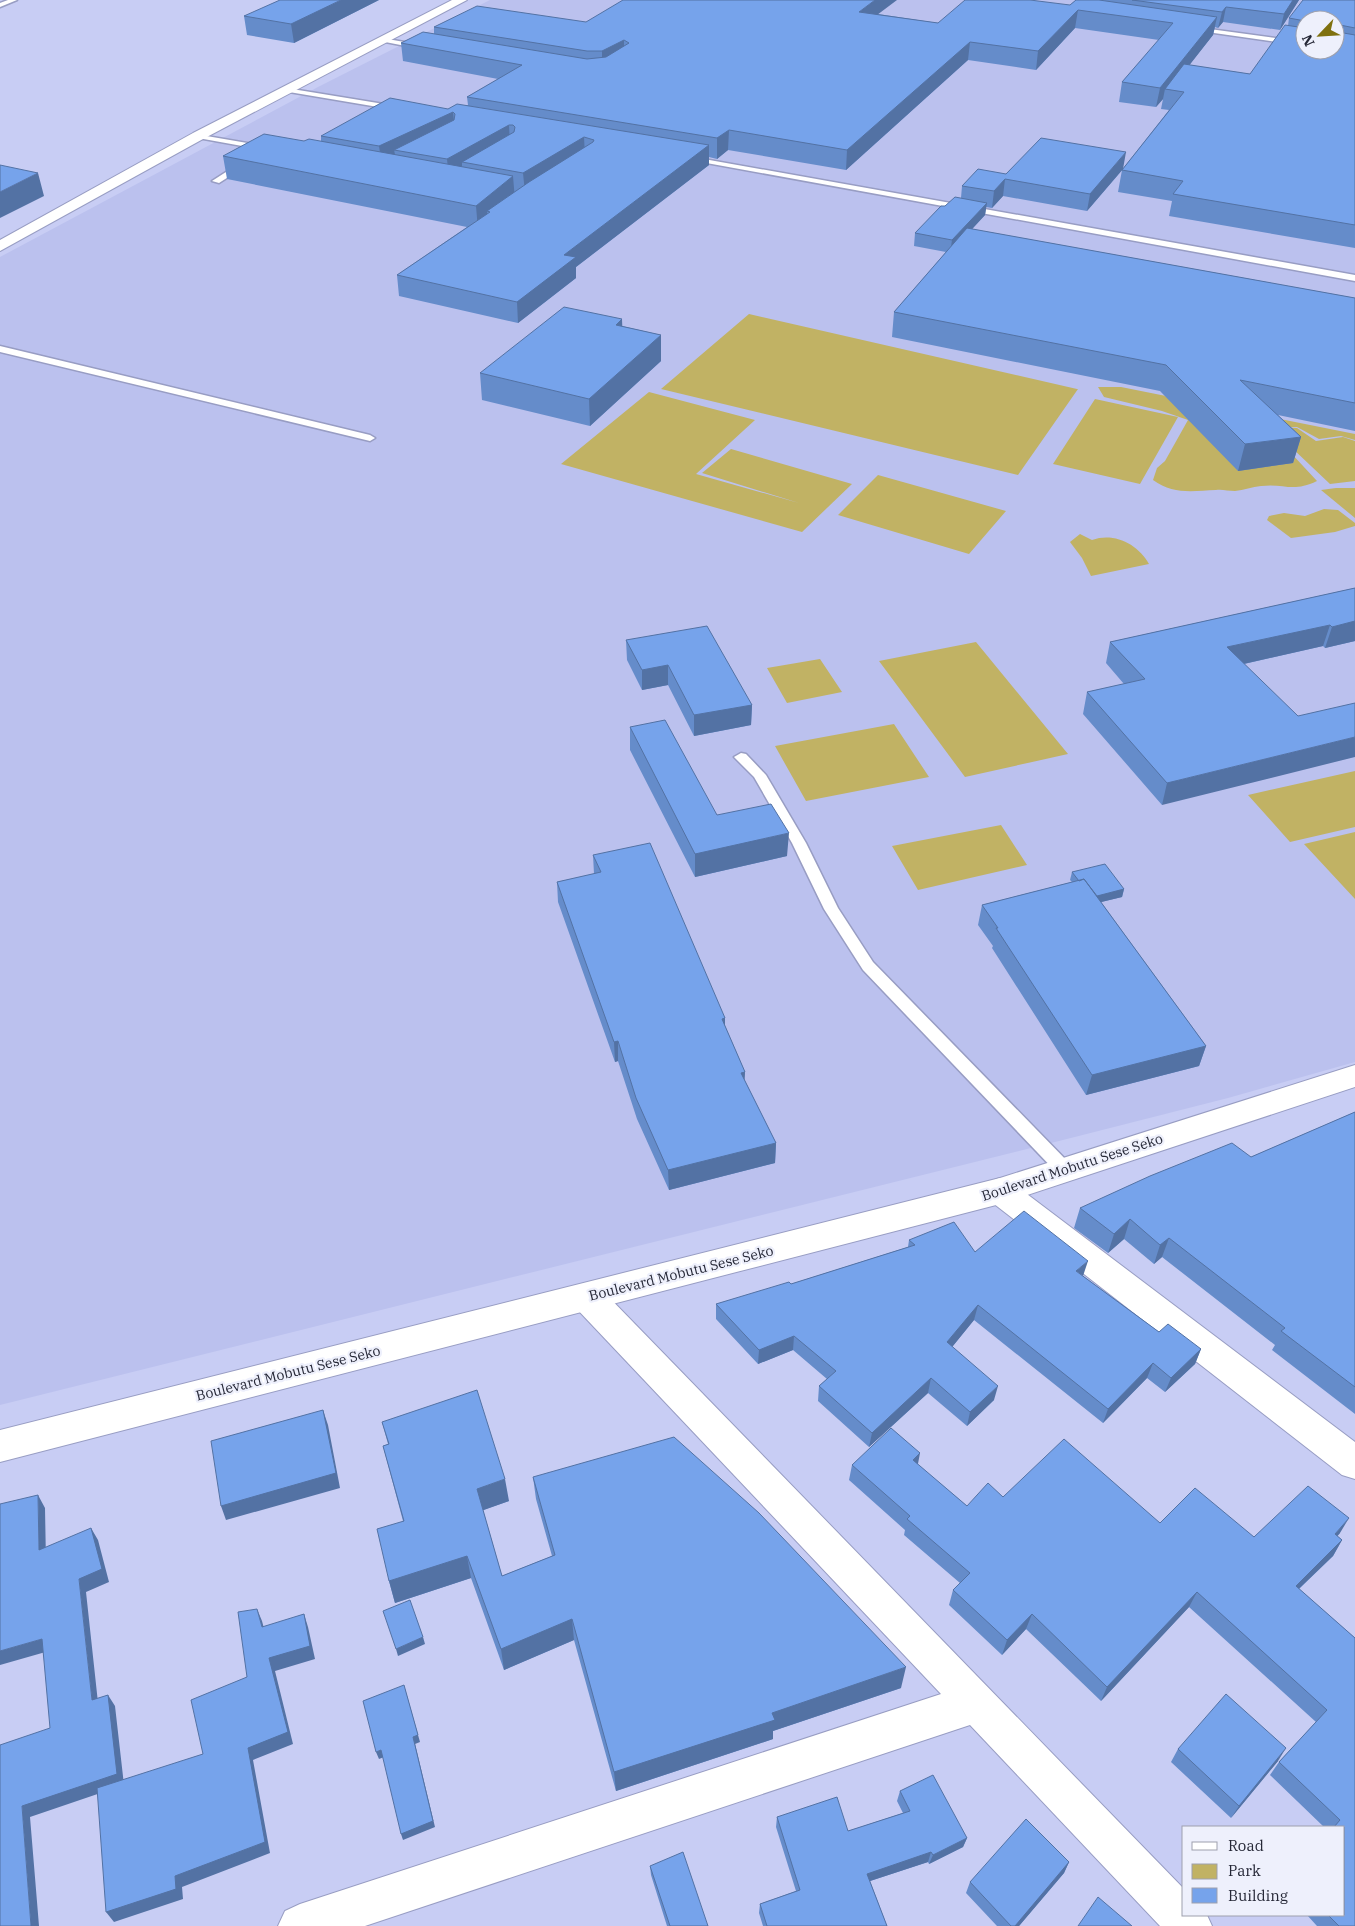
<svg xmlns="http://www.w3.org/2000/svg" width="1355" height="1926" viewBox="0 0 1355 1926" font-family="'IBM Plex Serif',serif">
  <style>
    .built { fill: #bbc1ee; fill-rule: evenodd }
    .green { fill: #c1b264 }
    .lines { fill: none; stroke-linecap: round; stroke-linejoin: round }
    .lane-casing { stroke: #989dc3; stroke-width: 3 }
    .street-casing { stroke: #989dc3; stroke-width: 2 }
    .secondary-casing { stroke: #989dc3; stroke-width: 2 }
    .lane { fill: #fff; fill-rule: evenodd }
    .street { fill: #fff; fill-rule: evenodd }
    .secondary { fill: #fff; fill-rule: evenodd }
    .wall { fill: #658cca; fill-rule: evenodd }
    .shaded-wall { fill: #5372a4 }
    .building { fill: #76a3eb; stroke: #5372a4 }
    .labels { text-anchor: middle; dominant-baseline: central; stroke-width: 4.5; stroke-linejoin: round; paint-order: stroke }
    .street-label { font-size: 14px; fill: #252736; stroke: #eef0fc }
  </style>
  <rect width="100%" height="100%" fill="#c8cdf4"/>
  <path class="built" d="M 490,0 L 1355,0 L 1355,1062 L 1228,1098 L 1059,1141 L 0,1405 L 0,257 L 318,87 ZM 1305,20 L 1335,20 L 1335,50 L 1305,50 Z"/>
  <path class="green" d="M 749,314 L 1077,389 L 1078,389 L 1018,475 L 661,389 Z
    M 1098,387 L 1121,387 L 1355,434 L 1355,440 L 1341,436 L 1319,439 L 1297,427 L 1283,427 L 1297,428 L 1316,441 L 1343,437 L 1355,441 L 1355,481 L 1330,484 L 1292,448 L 1199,405 L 1164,396 L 1290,452 L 1317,481 C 1292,493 1285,483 1261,486 C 1252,487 1244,490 1235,491 C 1228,491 1222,489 1216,490 C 1193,491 1173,495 1153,480 L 1157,468 L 1165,461 L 1188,420 L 1162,411 L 1104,397 Z
    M 649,392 L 755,420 L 696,474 L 799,503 L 702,473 L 731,449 L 852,484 L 802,532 L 561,464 Z
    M 1095,399 L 1178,417 L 1140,484 L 1053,464 Z
    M 878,475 L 1006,511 L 969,554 L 838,515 Z
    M 1336,488 L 1355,488 L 1355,518 L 1321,490 Z
    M 1324,509 L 1338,510 L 1355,523 L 1355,526 L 1335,532 L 1291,538 L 1267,520 L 1269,516 L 1284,513 L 1305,516 Z
    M 1080,534 L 1092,540 C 1114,532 1138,544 1149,564 L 1091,576 L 1082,558 L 1070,542 Z
    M 976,642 L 1068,754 L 965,777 L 879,661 Z
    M 820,659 L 842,692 L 787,703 L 767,668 Z
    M 894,724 L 929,777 L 806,801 L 775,746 Z
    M 1355,771 L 1355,827 L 1290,842 L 1248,795 Z
    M 1001,825 L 1027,865 L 918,890 L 892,846 Z
    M 1355,832 L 1355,899 L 1304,844 Z"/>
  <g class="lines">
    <defs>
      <path id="lane" d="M 8,0 L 17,0 L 0,7 L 0,3 Z
        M 1195,27 L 1305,42 L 1305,46 L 1193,30 L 1192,29 Z
        M 382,38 L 421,45 L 424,47 L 421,49 L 380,41 L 380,39 Z
        M 286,88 L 396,106 L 400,108 L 396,110 L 289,92 L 285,90 Z
        M 195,134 L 264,146 L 268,148 L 264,150 L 198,138 L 194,136 Z
        M 687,156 L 1355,275 L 1355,281 L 690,160 L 687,160 Z
        M 240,163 L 247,165 L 219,183 L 212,181 Z
        M 0,346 L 370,435 L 375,438 L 370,441 L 0,352 Z
        M 741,753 L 746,754 L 766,775 L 806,843 L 838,908 L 873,962 L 1071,1165 L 1073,1170 L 1071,1175 L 1065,1177 L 1059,1175 L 863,970 L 824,909 L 792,843 L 754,777 L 734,757 Z"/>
      <path id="street" d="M 1000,1178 L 1011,1182 L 1355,1442 L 1355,1479 L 1342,1475 L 989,1200 L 984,1191 L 989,1182 Z
        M 587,1283 L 599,1287 L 1184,1889 L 1184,1915 L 1207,1915 L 1212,1926 L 1160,1926 L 970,1725 L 365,1926 L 278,1926 L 285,1911 L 300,1904 L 941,1694 L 575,1307 L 571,1297 L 575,1287 Z"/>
      <path id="secondary" d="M 452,0 L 467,0 L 203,139 L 0,251 L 0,240 L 193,133 Z
        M 1355,1065 L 1355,1087 L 1000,1204 L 0,1462 L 0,1430 L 1000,1178 Z"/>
    </defs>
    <use href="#lane" class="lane-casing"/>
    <use href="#street" class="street-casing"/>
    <use href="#secondary" class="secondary-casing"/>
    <use href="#lane" class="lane"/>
    <use href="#street" class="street"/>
    <use href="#secondary" class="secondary"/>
  </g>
  <path class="wall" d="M 379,0 L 294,43 L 247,35 L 244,16 Z
    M 1076,0 L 1299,0 L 1280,30 L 1223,22 L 1218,28 L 1215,27 L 1213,35 L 1189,65 L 1250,74 L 1288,26 L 1289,18 L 1355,0 L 1355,248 L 1169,216 L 1172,201 L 1118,192 L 1122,170 L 1169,110 L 1161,109 L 1163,99 L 1156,107 L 1119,102 L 1122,82 L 1159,40 L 1075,28 L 1036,70 L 968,60 L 846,170 L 728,150 L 717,159 L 709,157 L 709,165 L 576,267 L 576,278 L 518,323 L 399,296 L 397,275 L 467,227 L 227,179 L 223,156 L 304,141 L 321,141 L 321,136 L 468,105 L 467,97 L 498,79 L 403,61 L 401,43 L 434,34 L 434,27 L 878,14 L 938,23 L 1070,5 ZM 1305,20 L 1335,20 L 1305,50 Z
    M 1123,169 L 1087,211 L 1003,196 L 992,208 L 986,207 L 985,215 L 972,229 L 1355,298 L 1355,431 L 1278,415 L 1301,437 L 1293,463 L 1238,471 L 1160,391 L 892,337 L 894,312 L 946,252 L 914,246 L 915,233 L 945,206 L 961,198 L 962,186 L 1006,174 Z
    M 622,326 L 661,335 L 661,361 L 590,426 L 482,400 L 480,373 Z
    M 1355,588 L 1355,641 L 1325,648 L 1323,646 L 1244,664 L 1162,805 L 1083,714 L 1087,692 L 1124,684 L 1106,663 L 1110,642 Z
    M 626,640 L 752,705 L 751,725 L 694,736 L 668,685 L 642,690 L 627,660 Z
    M 630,727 L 717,815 L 787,856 L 695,877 L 630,750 Z
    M 593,855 L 725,1018 L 725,1026 L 745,1072 L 744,1079 L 776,1143 L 775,1163 L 669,1190 L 637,1119 L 618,1061 L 615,1062 L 558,902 L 557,882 L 594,874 Z
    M 1072,872 L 1124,889 L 1122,897 L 1101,902 L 1206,1046 L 1199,1066 L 1086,1095 L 992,948 L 993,946 L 978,925 L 982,905 L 1072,882 L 1070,880 Z
    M 1355,1112 L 1355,1414 L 1272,1350 L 1275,1345 L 1162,1257 L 1154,1264 L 1124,1239 L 1108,1253 L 1074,1228 L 1080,1208 L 1251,1157 Z
    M 909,1240 L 975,1252 L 1083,1276 L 1159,1332 L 1201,1349 L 1195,1364 L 1165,1392 L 1147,1378 L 1103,1423 L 974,1320 L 952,1347 L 994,1400 L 967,1426 L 928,1393 L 869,1447 L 818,1401 L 819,1386 L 827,1379 L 793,1350 L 758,1364 L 716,1319 L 716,1304 L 791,1284 L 908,1247 Z
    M 382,1422 L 509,1501 L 483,1510 L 502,1576 L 552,1556 L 536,1499 L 533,1477 L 901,1688 L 773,1731 L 773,1739 L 616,1791 L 574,1640 L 504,1670 L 471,1578 L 395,1603 L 389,1581 L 403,1521 L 383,1446 L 388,1444 Z
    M 852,1465 L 918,1465 L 967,1506 L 1003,1497 L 1160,1523 L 1254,1537 L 1340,1533 L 1337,1536 L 1342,1540 L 1333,1556 L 1299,1589 L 1355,1638 L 1355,1926 L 1317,1926 L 1307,1915 L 1344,1915 L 1344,1827 L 1324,1827 L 1270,1775 L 1279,1762 L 1316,1722 L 1189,1607 L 1101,1701 L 1026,1629 L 1002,1655 L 949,1605 L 953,1590 L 960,1583 L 904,1535 L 905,1530 L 849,1480 Z
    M 1178,1749 L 1278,1761 L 1231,1818 L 1171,1762 Z
    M 900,1791 L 967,1838 L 963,1847 L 929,1864 L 928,1862 L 870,1881 L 887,1926 L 763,1926 L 759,1913 L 760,1904 L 796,1891 L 776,1827 L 777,1817 L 848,1831 L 903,1813 L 897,1801 Z
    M 1069,1862 L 1064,1873 L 1019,1926 L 997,1926 L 966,1893 L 970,1882 Z
    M 650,1866 L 708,1926 L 667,1926 L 651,1875 Z"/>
  <path class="shaded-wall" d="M 341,0 L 379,0 L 294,43 L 291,24 Z
    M 875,0 L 897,0 L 857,30 L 859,12 Z
    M 1293,0 L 1299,0 L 1280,30 L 1284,14 Z
    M 1226,7 L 1223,22 L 1218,28 L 1222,12 Z
    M 1078,10 L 1075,28 L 1036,70 L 1038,51 Z
    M 1217,17 L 1213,35 L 1170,90 L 1165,89 L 1163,99 L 1156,107 L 1160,88 Z
    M 624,40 L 624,58 L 602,69 L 602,51 Z
    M 970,42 L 968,60 L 846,170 L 847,150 Z
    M 453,112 L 455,131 L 394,150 L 396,159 L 382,166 L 379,146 Z
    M 509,125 L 510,144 L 462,162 L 462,171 L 449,179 L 447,159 Z
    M 729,130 L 728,150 L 717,159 L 717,138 Z
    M 584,137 L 585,156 L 525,193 L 523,173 Z
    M 709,145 L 709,165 L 576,267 L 576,278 L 518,323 L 517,302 L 564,255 Z
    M 1126,152 L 1123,169 L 1087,211 L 1090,194 Z
    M 38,173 L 44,196 L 0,218 L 0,192 Z
    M 513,176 L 515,200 L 490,212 L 487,211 L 488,221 L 478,230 L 476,206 Z
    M 1005,179 L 1003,196 L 992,208 L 994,191 Z
    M 987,203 L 985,215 L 950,253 L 952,240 Z
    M 622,319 L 623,345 L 616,325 Z
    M 661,335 L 661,361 L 590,426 L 589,399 Z
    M 1301,437 L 1293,463 L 1238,471 L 1245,444 Z
    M 1355,621 L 1355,641 L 1325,648 L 1332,627 Z
    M 1330,625 L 1323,646 L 1221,669 L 1227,647 Z
    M 668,665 L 668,685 L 642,690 L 642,670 Z
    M 752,705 L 751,725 L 694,736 L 694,715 Z
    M 1355,737 L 1355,757 L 1162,805 L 1167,783 Z
    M 789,833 L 787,856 L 695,877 L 695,854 Z
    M 1124,889 L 1122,897 L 1089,905 L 1091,897 Z
    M 725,1018 L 725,1038 L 722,1019 Z
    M 618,1041 L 618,1061 L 615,1062 L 614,1042 Z
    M 1206,1046 L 1199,1066 L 1086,1095 L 1092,1075 Z
    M 745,1072 L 744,1092 L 741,1073 Z
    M 776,1143 L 775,1163 L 669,1190 L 668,1170 Z
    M 1130,1219 L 1124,1239 L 1108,1253 L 1114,1234 Z
    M 1169,1238 L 1162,1257 L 1154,1264 L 1160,1245 Z
    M 1088,1261 L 1083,1276 L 1076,1271 Z
    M 978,1305 L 974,1320 L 944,1357 L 947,1342 Z
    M 794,1336 L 793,1350 L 758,1364 L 759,1350 Z
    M 1201,1349 L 1195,1364 L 1165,1392 L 1171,1378 Z
    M 1153,1363 L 1147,1378 L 1103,1423 L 1108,1409 Z
    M 931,1378 L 928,1393 L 869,1447 L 872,1433 Z
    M 998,1386 L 994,1400 L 967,1426 L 970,1412 Z
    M 323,1410 L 328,1425 L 340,1488 L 226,1520 L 221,1506 Z
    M 920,1453 L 917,1469 L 913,1460 Z
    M 505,1479 L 509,1501 L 481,1511 L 477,1489 Z
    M 38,1495 L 45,1508 L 46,1563 L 39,1550 Z
    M 1349,1518 L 1340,1533 L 1326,1549 L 1335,1534 Z
    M 91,1528 L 98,1540 L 109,1582 L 86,1592 L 99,1712 L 92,1700 L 79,1579 Z
    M 1342,1540 L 1333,1556 L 1287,1600 L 1296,1586 Z
    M 467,1556 L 471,1578 L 395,1603 L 389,1581 Z
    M 1197,1592 L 1189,1607 L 1101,1701 L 1107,1687 Z
    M 257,1609 L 262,1621 L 267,1640 L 262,1627 Z
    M 304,1614 L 308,1627 L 315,1659 L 275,1671 L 293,1744 L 253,1760 L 270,1853 L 182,1887 L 183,1899 L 114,1922 L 106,1912 L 175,1876 L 248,1748 L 269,1658 Z
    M 1032,1614 L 1026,1629 L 1002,1655 L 1007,1640 Z
    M 572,1619 L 574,1640 L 504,1670 L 501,1649 Z
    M 423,1637 L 425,1644 L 398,1656 L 396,1649 Z
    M 42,1639 L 49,1651 L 0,1665 L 0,1651 Z
    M 906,1667 L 901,1688 L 773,1731 L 773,1739 L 616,1791 L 614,1772 L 772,1713 Z
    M 404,1685 L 420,1742 L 415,1744 L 435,1827 L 403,1840 L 401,1834 L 413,1737 Z
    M 108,1695 L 115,1706 L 124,1785 L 30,1817 L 39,1926 L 31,1926 L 22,1806 Z
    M 1286,1748 L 1278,1761 L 1231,1818 L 1239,1806 Z
    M 381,1750 L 384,1757 L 379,1759 L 376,1752 Z
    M 967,1838 L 963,1847 L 929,1864 L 933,1855 Z
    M 931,1852 L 928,1862 L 864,1883 L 867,1874 Z
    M 1069,1862 L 1064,1873 L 1019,1926 L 1015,1926 Z"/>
  <path class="building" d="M 280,0 L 341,0 L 291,24 L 244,16 Z
    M 623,0 L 875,0 L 859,12 L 938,23 L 965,0 L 1030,0 L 1070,5 L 1076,0 L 1099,0 L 1217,17 L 1160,88 L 1122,82 L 1173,23 L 1078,10 L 1038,51 L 970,42 L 847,150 L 729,130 L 717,138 L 467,97 L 522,65 L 401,43 L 423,32 L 587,59 L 606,57 L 629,43 L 624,40 L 602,51 L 587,51 L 434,27 L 477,6 L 586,22 Z
    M 1132,0 L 1293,0 L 1284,14 L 1226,7 L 1222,12 Z
    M 1303,0 L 1355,0 L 1355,28 L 1340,25 L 1338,27 L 1338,32 L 1355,35 L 1355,225 L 1173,194 L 1183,181 L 1122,170 L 1184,92 L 1165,89 L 1184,64 L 1250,74 L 1285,25 L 1305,28 L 1305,50 L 1335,50 L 1335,20 L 1305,21 L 1289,18 Z
    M 390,98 L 448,109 L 457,104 L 709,145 L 564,255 L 576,257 L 517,302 L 397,275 L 490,212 L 487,211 L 529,182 L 593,142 L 594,140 L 584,137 L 523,173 L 462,162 L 514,132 L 515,127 L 513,125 L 509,125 L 447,159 L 394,150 L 454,120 L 455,114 L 453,112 L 379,146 L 321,136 Z
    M 264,134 L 304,141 L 309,139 L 513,176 L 476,206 L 223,156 Z
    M 1041,138 L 1126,152 L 1090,194 L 1005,179 L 994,191 L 962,186 L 978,169 L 1006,174 Z
    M 0,165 L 38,173 L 0,192 Z
    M 955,197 L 987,203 L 952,240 L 915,233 L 941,206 L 945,206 Z
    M 967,228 L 1355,298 L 1355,403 L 1240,380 L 1301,437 L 1245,444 L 1166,365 L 894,312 Z
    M 564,307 L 622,319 L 616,325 L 661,335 L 589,399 L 480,373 Z
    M 1355,588 L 1355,621 L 1332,627 L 1330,625 L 1227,647 L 1298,716 L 1355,703 L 1355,737 L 1167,783 L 1087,692 L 1145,679 L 1110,642 Z
    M 707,626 L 752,705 L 694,715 L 668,665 L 642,670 L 626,640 Z
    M 665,720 L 717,815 L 771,804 L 789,833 L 695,854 L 630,727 Z
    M 650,843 L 725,1018 L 722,1019 L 745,1072 L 741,1073 L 776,1143 L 668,1170 L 636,1098 L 618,1041 L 614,1042 L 557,882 L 601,872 L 593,855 Z
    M 1105,864 L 1124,889 L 1097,896 L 1084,879 L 1079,881 L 1072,872 Z
    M 1084,879 L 1206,1046 L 1092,1075 L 996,928 L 998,928 L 982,905 Z
    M 1355,1112 L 1355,1387 L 1281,1331 L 1285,1328 L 1169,1238 L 1160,1245 L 1130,1219 L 1114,1234 L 1080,1208 L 1150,1176 L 1232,1143 L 1251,1157 Z
    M 1024,1211 L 1088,1261 L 1076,1271 L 1159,1332 L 1168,1324 L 1201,1349 L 1171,1378 L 1153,1363 L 1108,1409 L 978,1305 L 947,1342 L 998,1386 L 970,1412 L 931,1378 L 872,1433 L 819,1386 L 836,1371 L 794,1336 L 759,1350 L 716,1304 L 789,1282 L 791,1284 L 915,1245 L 909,1240 L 954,1222 L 975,1252 Z
    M 477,1390 L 505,1479 L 477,1489 L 502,1576 L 555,1555 L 533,1477 L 674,1437 L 759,1513 L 906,1667 L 772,1713 L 775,1720 L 614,1772 L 572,1619 L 501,1649 L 467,1556 L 389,1581 L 377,1529 L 404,1521 L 383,1446 L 389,1444 L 382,1422 Z
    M 323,1410 L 336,1473 L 221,1506 L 211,1441 Z
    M 891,1428 L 920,1453 L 913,1460 L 967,1506 L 988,1483 L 1003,1497 L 1064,1439 L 1160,1523 L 1195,1488 L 1254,1537 L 1308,1486 L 1349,1518 L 1335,1534 L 1342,1540 L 1296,1586 L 1355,1638 L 1355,1926 L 1339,1926 L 1328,1915 L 1344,1915 L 1344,1827 L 1334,1827 L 1340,1820 L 1279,1762 L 1327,1710 L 1197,1592 L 1107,1687 L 1032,1614 L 1007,1640 L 953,1590 L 970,1573 L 907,1519 L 910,1516 L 852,1465 Z
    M 38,1495 L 39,1550 L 91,1528 L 102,1569 L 79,1579 L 92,1700 L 108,1695 L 117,1774 L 22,1806 L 31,1926 L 0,1926 L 0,1745 L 50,1728 L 42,1639 L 0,1651 L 0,1504 Z
    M 410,1600 L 423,1637 L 396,1649 L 383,1611 Z
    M 257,1609 L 262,1627 L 304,1614 L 310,1646 L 269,1658 L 288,1732 L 248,1748 L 265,1842 L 175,1876 L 176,1889 L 106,1912 L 97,1788 L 203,1754 L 191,1700 L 247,1677 L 238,1612 Z
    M 404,1685 L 418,1735 L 413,1737 L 433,1821 L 401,1834 L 381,1750 L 376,1752 L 363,1701 Z
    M 1226,1694 L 1286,1748 L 1239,1806 L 1178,1749 Z
    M 933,1775 L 967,1838 L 933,1855 L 931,1852 L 867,1874 L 887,1926 L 767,1926 L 760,1904 L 800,1890 L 777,1817 L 837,1797 L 848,1831 L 910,1811 L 900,1791 Z
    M 1026,1819 L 1069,1862 L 1015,1926 L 1011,1926 L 970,1882 Z
    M 683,1852 L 708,1926 L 670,1926 L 650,1866 Z
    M 1098,1897 L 1132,1926 L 1078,1926 Z"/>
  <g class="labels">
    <g class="street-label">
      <text transform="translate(1072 1167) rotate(-18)">Boulevard Mobutu Sese Seko</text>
      <text transform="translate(681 1273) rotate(-14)">Boulevard Mobutu Sese Seko</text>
      <text transform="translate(288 1373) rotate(-14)">Boulevard Mobutu Sese Seko</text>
    </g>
  </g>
  <rect x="1182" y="1826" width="162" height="90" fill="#eef0fc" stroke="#9ea0ad"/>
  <rect x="1192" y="1842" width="25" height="8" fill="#ffffff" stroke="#9ea0ad"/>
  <text x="1228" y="1851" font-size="15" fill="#252736">Road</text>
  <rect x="1192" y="1864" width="25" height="15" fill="#c1b264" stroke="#9ea0ad"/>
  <text x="1228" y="1876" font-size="15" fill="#252736">Park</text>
  <rect x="1192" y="1888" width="25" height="15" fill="#76a3eb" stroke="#9ea0ad"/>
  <text x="1228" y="1901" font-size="15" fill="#252736">Building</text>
  <g transform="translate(1320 35) rotate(245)"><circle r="24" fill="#eef0fc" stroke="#9ea0ad"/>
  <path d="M0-4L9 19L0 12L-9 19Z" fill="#7f700f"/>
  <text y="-8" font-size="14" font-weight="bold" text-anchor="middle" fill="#252736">N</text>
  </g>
</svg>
